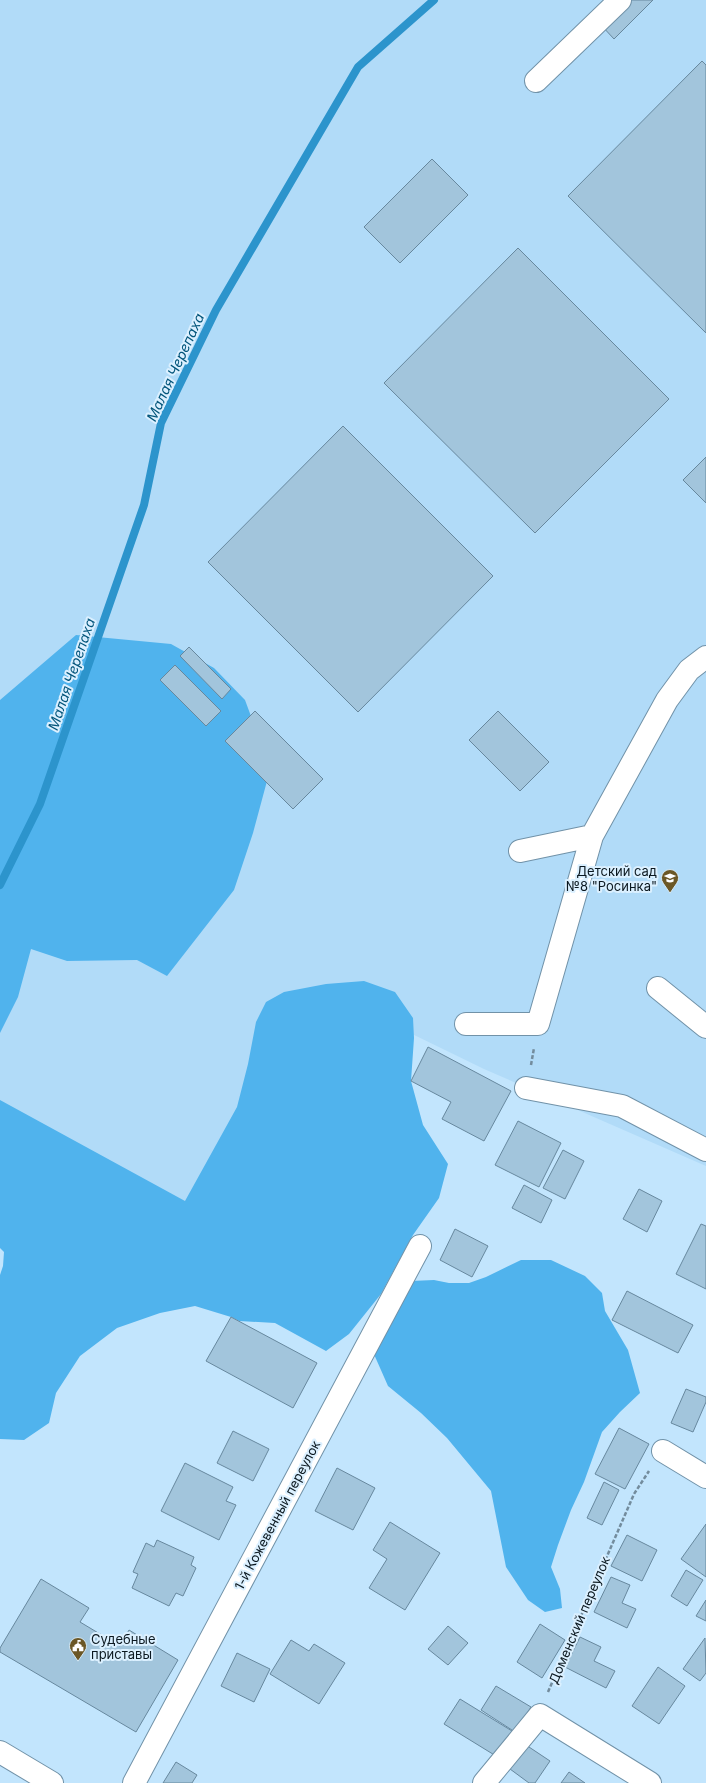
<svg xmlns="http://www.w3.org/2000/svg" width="706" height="1783" viewBox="0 0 706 1783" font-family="Inter,sans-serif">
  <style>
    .built { fill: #b1dbf8 }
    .forest { fill: #50b3ed }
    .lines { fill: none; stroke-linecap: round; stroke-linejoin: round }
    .stream { stroke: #2c94cc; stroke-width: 8 }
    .building { fill: #a2c5dc; stroke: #67889e }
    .minor-casing { stroke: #7192a8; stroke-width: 24 }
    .path { stroke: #738c9d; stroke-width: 2.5; stroke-dasharray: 4 2; stroke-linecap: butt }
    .minor { stroke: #fff; stroke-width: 22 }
    .labels { text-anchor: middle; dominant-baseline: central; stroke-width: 4; stroke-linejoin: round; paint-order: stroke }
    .poi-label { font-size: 13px; fill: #0b1820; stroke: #dbf0ff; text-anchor: end }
    .street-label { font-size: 13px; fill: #0b1820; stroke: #dbf0ff }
    .water-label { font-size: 14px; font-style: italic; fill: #03557b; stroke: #dbf0ff }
  </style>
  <rect width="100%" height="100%" fill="#c2e5fd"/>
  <path class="built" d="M 0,0 L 706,0 L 706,1166 L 484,1069 L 371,1014 L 201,1217 L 0,1159 Z"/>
  <path class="forest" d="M 76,635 L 171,644 L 214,668 L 245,700 L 262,746 L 267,781 L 253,833 L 234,890 L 167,976 L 137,960 L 67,961 L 31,949 L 18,997 L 0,1033 L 0,700 Z
    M 364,981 L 395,992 L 413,1018 L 414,1038 L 411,1081 L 423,1125 L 448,1164 L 439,1198 L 413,1235 L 381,1294 L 349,1334 L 326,1351 L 275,1323 L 239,1321 L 231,1317 L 195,1306 L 160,1313 L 117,1328 L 80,1356 L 56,1393 L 49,1423 L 24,1440 L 0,1439 L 0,1275 L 3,1266 L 4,1252 L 0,1248 L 0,1100 L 185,1201 L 237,1107 L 248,1064 L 256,1022 L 266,1002 L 284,992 L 326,984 Z
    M 521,1260 L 551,1260 L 585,1276 L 602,1293 L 605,1311 L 628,1350 L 640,1393 L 620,1412 L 602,1432 L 584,1482 L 571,1510 L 558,1545 L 551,1567 L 560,1589 L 562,1608 L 545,1612 L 528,1600 L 506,1567 L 491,1491 L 447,1438 L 421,1413 L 388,1386 L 373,1352 L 411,1281 L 434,1280 L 449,1283 L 469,1283 L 486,1277 Z"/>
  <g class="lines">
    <path class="stream" d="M 0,885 L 40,804 L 144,505 L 161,423 L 216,310 L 358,67 L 434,0"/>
  </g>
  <path class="building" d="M 626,0 L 653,0 L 614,39 L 601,25 Z
    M 702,61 L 706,65 L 706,333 L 568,196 Z
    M 432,159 L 468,195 L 400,263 L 364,227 Z
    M 518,248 L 669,399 L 535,533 L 384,383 Z
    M 343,426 L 493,576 L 358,712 L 208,562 Z
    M 706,457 L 706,503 L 683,480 Z
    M 189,647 L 231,689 L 222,699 L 180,656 Z
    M 175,665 L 221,711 L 206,726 L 160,680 Z
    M 255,711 L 323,779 L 293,809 L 225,741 Z
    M 498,711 L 549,762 L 520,791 L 469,740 Z
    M 428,1047 L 511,1091 L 484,1141 L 442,1119 L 451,1102 L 411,1081 Z
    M 518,1121 L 561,1143 L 539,1187 L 495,1165 Z
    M 563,1150 L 584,1161 L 565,1199 L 543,1188 Z
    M 524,1185 L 552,1200 L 541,1223 L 512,1208 Z
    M 639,1189 L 662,1201 L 647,1232 L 623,1219 Z
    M 701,1224 L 706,1226 L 706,1289 L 676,1274 Z
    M 455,1229 L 488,1246 L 472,1277 L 440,1260 Z
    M 627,1291 L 693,1325 L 678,1353 L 612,1320 Z
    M 231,1317 L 317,1363 L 293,1408 L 206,1361 Z
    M 686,1389 L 706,1397 L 706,1402 L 693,1432 L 671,1423 Z
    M 619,1428 L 649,1444 L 625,1489 L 595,1474 Z
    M 233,1431 L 269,1449 L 253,1481 L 217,1463 Z
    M 185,1463 L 233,1487 L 226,1501 L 236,1505 L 219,1540 L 161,1511 Z
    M 337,1468 L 375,1488 L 353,1530 L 315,1511 Z
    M 604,1482 L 619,1490 L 602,1525 L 587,1518 Z
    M 390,1522 L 440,1553 L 405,1610 L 369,1588 L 387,1559 L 373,1550 Z
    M 706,1524 L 706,1577 L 681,1559 Z
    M 627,1535 L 657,1550 L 642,1581 L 611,1566 Z
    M 157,1540 L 194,1557 L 191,1565 L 196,1568 L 183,1596 L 176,1593 L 169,1606 L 132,1588 L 138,1574 L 133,1572 L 146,1543 L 154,1547 Z
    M 686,1570 L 703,1580 L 687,1606 L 671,1596 Z
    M 611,1577 L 630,1585 L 622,1603 L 636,1609 L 627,1628 L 594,1612 Z
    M 41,1579 L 89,1608 L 80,1622 L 120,1646 L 129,1630 L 178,1660 L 136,1732 L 0,1652 L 0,1648 Z
    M 706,1600 L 706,1621 L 696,1616 Z
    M 540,1624 L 565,1640 L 542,1678 L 517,1662 Z
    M 448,1626 L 468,1643 L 448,1665 L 428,1649 Z
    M 580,1637 L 601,1647 L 594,1661 L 615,1671 L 606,1688 L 565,1667 Z
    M 705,1638 L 706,1673 L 700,1681 L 683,1669 Z
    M 291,1640 L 309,1651 L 314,1644 L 345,1663 L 319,1704 L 270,1674 Z
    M 237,1653 L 270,1669 L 254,1702 L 221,1686 Z
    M 658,1667 L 685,1686 L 659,1724 L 632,1706 Z
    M 496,1686 L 531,1707 L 515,1732 L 481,1710 Z
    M 460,1699 L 512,1731 L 496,1756 L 444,1724 Z
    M 526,1745 L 550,1761 L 535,1783 L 529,1783 L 510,1769 Z
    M 176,1762 L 197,1775 L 192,1783 L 163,1783 Z
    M 569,1772 L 585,1783 L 561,1783 Z"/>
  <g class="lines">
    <defs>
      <path id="minor" d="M 536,81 L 620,0
        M 520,851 L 592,836
        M 658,988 L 706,1027
        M 466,1024 L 538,1024 L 592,836 L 667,700 L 689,670 L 706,657
        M 526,1088 L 622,1106 L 706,1150
        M 663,1451 L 706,1477
        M 0,1752 L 52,1783
        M 134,1783 L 420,1246
        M 484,1783 L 540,1715 L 650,1783"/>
    </defs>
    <use href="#minor" class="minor-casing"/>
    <path class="path" d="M 531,1065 L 534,1048
      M 548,1692 L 634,1494 L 649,1471"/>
    <use href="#minor" class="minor"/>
  </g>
  <defs>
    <symbol id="school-pin" viewBox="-11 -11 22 30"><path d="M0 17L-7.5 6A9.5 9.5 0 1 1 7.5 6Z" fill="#6b5726" stroke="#dbf0ff"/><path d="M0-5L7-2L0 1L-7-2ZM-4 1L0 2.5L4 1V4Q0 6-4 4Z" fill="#fff"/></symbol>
    <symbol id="civic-pin" viewBox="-11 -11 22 30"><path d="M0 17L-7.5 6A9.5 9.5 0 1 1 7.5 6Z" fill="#6b5726" stroke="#dbf0ff"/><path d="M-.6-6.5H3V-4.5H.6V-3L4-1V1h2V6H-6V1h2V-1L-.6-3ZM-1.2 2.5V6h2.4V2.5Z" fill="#fff"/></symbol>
  </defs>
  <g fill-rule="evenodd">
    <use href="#school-pin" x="660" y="868" width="20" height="27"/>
    <use href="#civic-pin" x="68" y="1636" width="20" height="27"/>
  </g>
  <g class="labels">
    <g class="poi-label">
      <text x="657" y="871">Детский сад<tspan x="657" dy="15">№8 "Росинка"</tspan></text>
      <text x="91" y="1639" text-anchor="start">Судебные<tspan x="91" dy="15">приставы</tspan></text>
    </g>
    <g class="street-label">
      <text transform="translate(277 1515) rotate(-62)">1-й Кожевенный переулок</text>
      <text transform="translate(579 1620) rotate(-67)">Доменский переулок</text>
    </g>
    <g class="water-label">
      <text transform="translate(175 367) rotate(-65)">Малая Черепаха</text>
      <text transform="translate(71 674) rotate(-71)">Малая Черепаха</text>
    </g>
  </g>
</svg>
